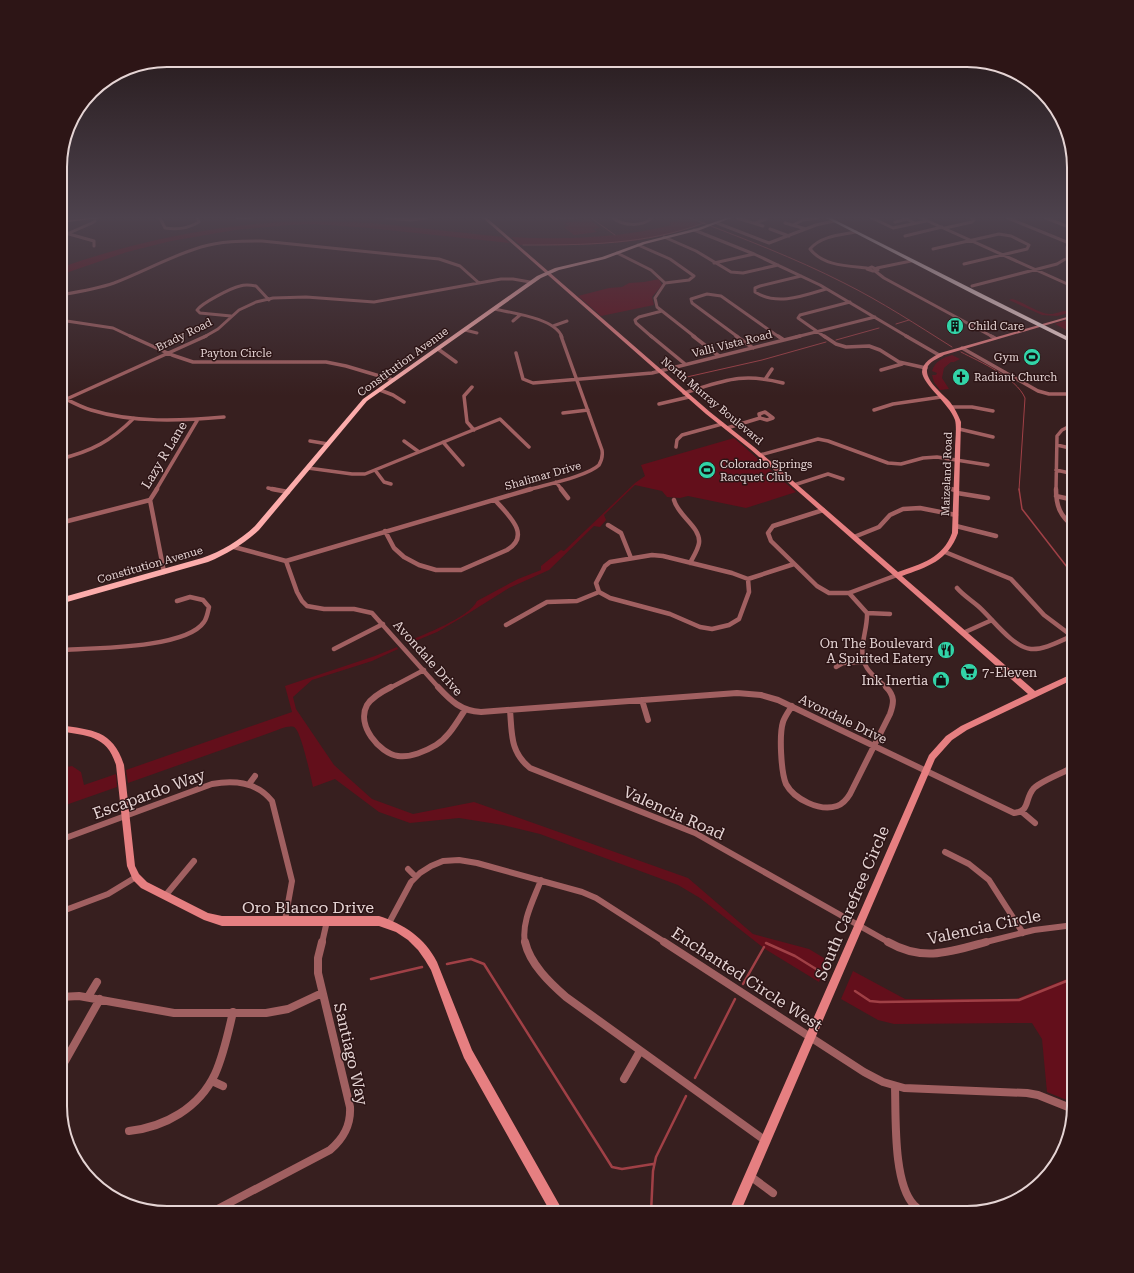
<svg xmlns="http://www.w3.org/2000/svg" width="1134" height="1273" viewBox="0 0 1134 1273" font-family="'Roboto Serif',serif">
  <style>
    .green { fill: #630f1b }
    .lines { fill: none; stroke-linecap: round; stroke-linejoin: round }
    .stream-far2 { stroke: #a04046; stroke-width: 1 }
    .stream-far1 { stroke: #a04046; stroke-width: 1.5 }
    .stream { stroke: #a04046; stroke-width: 2.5 }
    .street-far4 { stroke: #a16061; stroke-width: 3 }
    .street-far3 { stroke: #a16061; stroke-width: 3.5 }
    .street-far2 { stroke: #a16061; stroke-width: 4.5 }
    .street-far1 { stroke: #a16061; stroke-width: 6 }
    .street { stroke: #a16061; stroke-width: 8 }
    .secondary { fill: #e67f81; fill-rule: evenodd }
    .primary { fill: #fcacab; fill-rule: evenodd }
    .highway { fill: #fcdbda; fill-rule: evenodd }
    .labels { text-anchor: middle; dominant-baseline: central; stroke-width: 3; stroke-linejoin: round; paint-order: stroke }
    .far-poi-label { font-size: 11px; fill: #e5d4d4; stroke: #2d1516; text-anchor: start }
    .far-street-label { font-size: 11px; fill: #e5d4d4; stroke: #2d1516 }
    .street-label { font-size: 13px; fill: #e5d4d4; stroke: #2d1516 }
    .poi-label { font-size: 13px; fill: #e5d4d4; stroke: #2d1516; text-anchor: end }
    .near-street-label { font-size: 16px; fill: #e5d4d4; stroke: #2d1516 }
    .rim { fill: none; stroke: #e5d4d4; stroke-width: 2 }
  </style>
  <rect width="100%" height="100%" fill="#371f1f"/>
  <path class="green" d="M 687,218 L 701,224 C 661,241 612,244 569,245 C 553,246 535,243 520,245 L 511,237 C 565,240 619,238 672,225 L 669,223 Z
    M 587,220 L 590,220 L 600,228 L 593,229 L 597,232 L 574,235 L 564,227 L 569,226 L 564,223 Z
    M 319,221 L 372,223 L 503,237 L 510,243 L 369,228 L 314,224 L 290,225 L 235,230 L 171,241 L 127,252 L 60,275 L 60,268 L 65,266 C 147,238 232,221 319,221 Z
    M 659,279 L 662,285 L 652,297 L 654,305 L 601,316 L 578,296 L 609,288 L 622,287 L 629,283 L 644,282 Z
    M 1012,299 C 1025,302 1036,313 1050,314 C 1058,314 1065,308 1073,312 L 1057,316 L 1042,315 L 1009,300 Z
    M 1074,318 L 1074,334 L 1055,324 L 1057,323 Z
    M 952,355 L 960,359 L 954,362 L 951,362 L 944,368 L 942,378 L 949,389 L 940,390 L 934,382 L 932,375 L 936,375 L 937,373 L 932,371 C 935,361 943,358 952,355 Z
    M 734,438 L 796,492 L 746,508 L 688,496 L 680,498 L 667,497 L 662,491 L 635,485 L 604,515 L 606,520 L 600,527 L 594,526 L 549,570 L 509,588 L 461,618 L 437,632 L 408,644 L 406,642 C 423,635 470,617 477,601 L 518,579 L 541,570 L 541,566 L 561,550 L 564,551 L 635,483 L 645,476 L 641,465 Z
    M 397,647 L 398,649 L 372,661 L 312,680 L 293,697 L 296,709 L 334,765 L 372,799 L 413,814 L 474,802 L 688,878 L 753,934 L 809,949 L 829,961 L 819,982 L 765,949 L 700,898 L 678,885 L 540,834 L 503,825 L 459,818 L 410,823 L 379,812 L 335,779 L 313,787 C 311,778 301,730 294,727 C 288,725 278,730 272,732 L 128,783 L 126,770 L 292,712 L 285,686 L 375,656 Z
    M 72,766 L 81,772 L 84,785 L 116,774 L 117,787 L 60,807 L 60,768 Z
    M 853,971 L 905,999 L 1016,999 L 1074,976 L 1074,1103 L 1047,1092 L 1042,1039 L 1032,1023 L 894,1024 L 878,1020 L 841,999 Z"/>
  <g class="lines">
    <path class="stream-far2" d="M 556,218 L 576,218
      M 591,218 L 615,235
      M 690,218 C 742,238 795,258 844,283 C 882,302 917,325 952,347
      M 62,221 L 66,218
      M 523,245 C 585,245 645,245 704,223
      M 896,324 L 909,320
      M 836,340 L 879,328
      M 961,352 C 980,362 1016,377 1025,398 L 1019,490
      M 678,379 L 762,360 L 826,342"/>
    <path class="stream-far1" d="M 1019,489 L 1022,509 L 1074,576"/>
    <path class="stream" d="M 766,943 L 795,956 L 816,969
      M 447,964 L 471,959 L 484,964 L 612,1167 L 622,1169 L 653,1164
      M 371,979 L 422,967
      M 743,984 L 764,947
      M 855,991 L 870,1001 L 880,1002 L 1019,1000 L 1074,978
      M 695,1078 L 735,999
      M 651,1213 L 653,1171 L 656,1157 L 686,1096"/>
    <path class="street-far4" d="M 160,218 L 165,228 C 177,230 189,228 199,222 L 197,218
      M 237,218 L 250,218
      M 386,218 L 411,220 L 426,218
      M 613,218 C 623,226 642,227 652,218
      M 737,218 L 763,226
      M 872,218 L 893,228 L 926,221
      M 904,218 L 915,223
      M 921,218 L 1074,287
      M 1008,218 L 1074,245
      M 1046,218 L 1074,229
      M 895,222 L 907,219
      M 717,223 L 769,243 L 816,225 L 834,221
      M 755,223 L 766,219 L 765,218
      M 785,223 L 806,229
      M 793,225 L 803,220 L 818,218
      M 945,228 L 972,222 L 974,220 L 971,218
      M 770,229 L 789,236
      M 694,230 L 754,254 L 820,285 L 908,337
      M 856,232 C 840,235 821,236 810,249 C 823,266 848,266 867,268
      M 69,234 L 94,241 L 94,246
      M 905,236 L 942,227
      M 60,237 L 92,223 L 95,221 L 95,218
      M 664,237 L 696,251 L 731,272 L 743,273 L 778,265
      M 638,245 L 670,259 L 694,276 L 689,280 L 665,283
      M 933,249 L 999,234 L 1011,236 L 1029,245 L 1027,249 L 964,264
      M 617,253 L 651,270 L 665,283
      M 714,263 L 754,254
      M 872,267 L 878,270 L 873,271 L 867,269 Z
      M 877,268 L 911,261
      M 875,271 L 884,278 L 993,337
      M 801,276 L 760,286 L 755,288 L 755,292 C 777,306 803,296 826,289
      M 665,283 L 655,298 L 657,307 L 695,337
      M 972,286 L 1057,264 L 1067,258 L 1067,247 L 1074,245
      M 60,295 C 78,292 97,289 114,283 C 143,272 171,256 201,247 C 221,241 241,241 262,241 L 439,259 L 460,266 L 479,283
      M 494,309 C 512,313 555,318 562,337
      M 231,316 L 200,313 L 197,310 C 202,303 231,288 240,286 C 246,284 251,285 256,286 L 269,300
      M 60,320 L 113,328 L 132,337
      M 513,321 L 520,315
      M 553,326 L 567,321
      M 465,330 L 477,333
      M 204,337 L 218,329 L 239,310 L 256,302 L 273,298 L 306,297 L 374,302 L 501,279 L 513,279 L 530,282
      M 652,337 L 636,323 L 635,320 L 639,317 L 662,311
      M 738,337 L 692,303 L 691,299 L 707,294 L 721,296 L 779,337
      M 796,337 L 875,317
      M 825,337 L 798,318 L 800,315 L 850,302"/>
    <path class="street-far3" d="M 130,336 L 172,355 L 193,362 L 326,362 L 346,366 L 393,380
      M 651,336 L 685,364
      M 693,336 L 719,356
      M 736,336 L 753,348
      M 778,336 L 784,340
      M 824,336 L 836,344 L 846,347 L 869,346 L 880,350 L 899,362 L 926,368
      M 906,336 L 939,355
      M 991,336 L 995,338
      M 962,348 L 1038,391 L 1049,394 L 1074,394
      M 438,349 L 456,362
      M 516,353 L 523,379 L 533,383 L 652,373 L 800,336
      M 881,370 L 902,364
      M 766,378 L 772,369
      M 472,387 L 464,396 L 467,422 L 474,430
      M 380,390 L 393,395 L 404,402
      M 684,393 C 724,381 741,372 783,383
      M 60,396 C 70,401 80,407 91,410 C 133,423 181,421 224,417
      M 60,402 L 206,336
      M 659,404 L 689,397
      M 951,407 L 972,407 L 993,411
      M 874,410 L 893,404 L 941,397
      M 765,412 L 773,418 L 767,420 L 760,418 L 759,414 Z
      M 563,413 L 588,410
      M 727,428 L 760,418
      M 959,429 L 993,437
      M 310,441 L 328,444
      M 404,441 L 419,452
      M 443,442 L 463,465
      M 1057,445 L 1074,449
      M 676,447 L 677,440 L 682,435 L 722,424
      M 760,455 L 818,439 L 828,441 L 888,463 L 901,464 L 923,458 L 937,457 L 988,465
      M 60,459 C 92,451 111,441 134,418
      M 308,468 L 352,474 L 365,474 L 500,419 L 529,447
      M 375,470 L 384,482 L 391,484
      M 1056,470 L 1074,474
      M 556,482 L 562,490
      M 794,485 L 828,474 L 843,479
      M 268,488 L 277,490
      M 945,488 L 956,490
      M 156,490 L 198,419
      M 528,490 C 544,485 588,476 599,465 C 602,460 603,456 602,450 L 561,336
      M 1056,490 L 1057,436 L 1062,430 L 1074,424"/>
    <path class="street-far2" d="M 157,489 L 150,500 L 164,572
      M 272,489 L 288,492
      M 561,489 L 568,498
      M 950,489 L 957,490
      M 1056,489 C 1056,506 1060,516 1074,527
      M 957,493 L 988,498
      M 1056,496 L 1074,500
      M 674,500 C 678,516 701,527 699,543 C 698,550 693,557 690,563
      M 823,510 L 773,526 L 768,533 L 771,541 L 817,586 L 829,593 L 849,593 L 897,575
      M 60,523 L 150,500
      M 608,525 L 621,533 L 631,558
      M 956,526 L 996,536
      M 385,531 L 394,548 L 404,557 L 419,565 L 436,570 L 461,570 L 507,550 C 532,535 508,515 495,500
      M 854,537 L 879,527 L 890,515 L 903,509 L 920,508 L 956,515
      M 234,547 L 286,561 L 297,592 L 302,601 L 307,606 L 324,609 L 354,609 L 372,613 L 439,688
      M 945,552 L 1011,579 L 1044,615 L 1072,636 C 1060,641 1044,650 1031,649 C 1012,647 992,618 978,606 C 971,600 963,595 957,588
      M 652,555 L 663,556 L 732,573 L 748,579 L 749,592 L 739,619 L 729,625 L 712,629 L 700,627 L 670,614 L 610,598 L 599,592 L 596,583 L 605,566 L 610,562 Z
      M 286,561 L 531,489
      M 748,579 L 794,564
      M 849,593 L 867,613 C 868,631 856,651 867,668 C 872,676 880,681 887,688
      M 867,613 L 890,614
      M 506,625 L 547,602 L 577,601 L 599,592
      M 963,633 L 992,620
      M 334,649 L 383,624
      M 60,650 C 91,648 186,649 204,622 C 207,618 208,611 209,607 L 203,600 L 190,597 L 177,601
      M 836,667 L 843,663 L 863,662
      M 390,688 L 424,670"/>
    <path class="street-far1" d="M 391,687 C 383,691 372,697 367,705 C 356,725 379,753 398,756 C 410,758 426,751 436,745 C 449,737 456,723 465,710
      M 438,687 C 451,701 461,711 481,712 L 737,693 L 761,695 L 778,700 L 1014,813 C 1031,811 1024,799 1034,788 C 1041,781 1064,772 1074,767
      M 642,700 L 648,720
      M 792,706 C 789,711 785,716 783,722 C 779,735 781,772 786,784 C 794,799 820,812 837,806 C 843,804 847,799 850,794 L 890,714 C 894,703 895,696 886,687
      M 510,710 C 512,734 510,752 530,768 L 695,833 L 890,943
      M 249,784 L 255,776
      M 1022,812 L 1035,823
      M 60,840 L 212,784 C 234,780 257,782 272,801 L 292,881 L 285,920
      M 945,852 L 969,864 L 989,880 L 1023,933
      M 408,869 L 415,876
      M 165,896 L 194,861
      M 60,912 L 108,894 L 136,877
      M 389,923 L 411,882 L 420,873 L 431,866 L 443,861 L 459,860 L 477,863 L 582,892 L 596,898 L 666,943
      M 322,943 L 327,921
      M 525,943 C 521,922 534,899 541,880
      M 982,943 L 1034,930 L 1074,925"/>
    <path class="street" d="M 525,942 C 530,964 550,983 566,997 L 766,1141
      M 664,942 L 864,1072 L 883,1082 L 904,1088 L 1027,1093 L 1038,1095 L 1073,1109
      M 888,942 C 923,962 950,952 986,942
      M 60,997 L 79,996 L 174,1013 L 266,1013 L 288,1009 L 322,993
      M 88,997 L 97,982
      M 60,1070 L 100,999
      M 624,1079 L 640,1051
      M 212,1081 L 223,1086
      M 895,1087 C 896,1117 893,1183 914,1205 C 917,1208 921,1211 924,1213
      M 1071,1107 L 1071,1120
      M 129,1131 C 165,1127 199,1108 215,1074 C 224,1054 228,1033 233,1012
      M 750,1176 L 773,1193
      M 210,1213 L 330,1150 C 344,1138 351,1125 350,1107 L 318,973 L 318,958 L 322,942"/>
    <path class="secondary" d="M 91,218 L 100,218 L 60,223 L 60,221 Z
      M 483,218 L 487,218 L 710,412 L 754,447 L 898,572 C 921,564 943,558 952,533 C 953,505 954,478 955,450 C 955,441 957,428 955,420 C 949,403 923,385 922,372 C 922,362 933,357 940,353 L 1074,315 L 1074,317 L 944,355 C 939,358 931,361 928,366 C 922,379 943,394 950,402 C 955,408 958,415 961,422 L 958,533 C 948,561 927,567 902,576 L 1035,691 L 1074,673 L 1074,679 L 967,730 L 952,740 L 935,759 L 740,1213 L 728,1213 L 929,755 L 946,736 L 961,726 L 1028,694 L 750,449 L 706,414 Z
      M 60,725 C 92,730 113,730 124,765 L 135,866 L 139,874 L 147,882 L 208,913 L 222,916 L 379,916 C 404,924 425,938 437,962 L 472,1050 L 564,1213 L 551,1213 L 464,1058 L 453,1030 L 431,970 L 425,960 L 418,950 L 408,940 L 396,932 L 379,926 L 222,926 L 204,920 L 141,888 L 133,880 L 127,866 L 116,765 C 107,735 87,736 60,731 Z"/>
    <path class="primary" d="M 726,218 L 731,218 L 700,230 L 645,244 L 605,259 L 559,270 L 541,278 L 367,401 L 259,530 C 244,544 227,554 208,562 L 60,604 L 60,598 L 202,558 C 222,551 239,541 255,526 L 363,399 L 537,276 L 555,268 L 602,257 L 643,242 L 698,228 Z"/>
    <path class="highway" d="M 826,218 L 831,218 L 1074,340 L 1074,344 L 977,296 Z"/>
  </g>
  <linearGradient id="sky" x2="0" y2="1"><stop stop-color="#1e1111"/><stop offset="0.55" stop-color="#4d424d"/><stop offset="1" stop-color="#4d424d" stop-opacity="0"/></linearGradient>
  <rect width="1134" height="396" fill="url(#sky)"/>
  <defs>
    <symbol id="building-disc" viewBox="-11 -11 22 22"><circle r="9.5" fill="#32d4a8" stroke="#2d1516"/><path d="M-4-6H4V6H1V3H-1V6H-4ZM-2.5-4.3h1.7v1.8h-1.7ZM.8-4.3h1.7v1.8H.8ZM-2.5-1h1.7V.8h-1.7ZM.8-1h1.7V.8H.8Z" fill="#111"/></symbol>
    <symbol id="stadium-disc" viewBox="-11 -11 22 22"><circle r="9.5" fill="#32d4a8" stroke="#2d1516"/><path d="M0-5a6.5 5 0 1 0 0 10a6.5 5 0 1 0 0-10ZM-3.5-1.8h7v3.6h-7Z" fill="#111"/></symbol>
    <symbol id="church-disc" viewBox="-11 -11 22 22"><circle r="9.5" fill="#32d4a8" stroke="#2d1516"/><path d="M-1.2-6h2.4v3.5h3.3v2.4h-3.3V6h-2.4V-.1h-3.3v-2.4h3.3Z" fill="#111"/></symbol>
    <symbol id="restaurant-disc" viewBox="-11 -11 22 22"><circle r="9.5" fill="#32d4a8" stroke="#2d1516"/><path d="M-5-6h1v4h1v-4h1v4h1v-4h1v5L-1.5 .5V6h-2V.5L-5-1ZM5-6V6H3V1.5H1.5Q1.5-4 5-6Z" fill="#111"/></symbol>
    <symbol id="supermarket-disc" viewBox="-11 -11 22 22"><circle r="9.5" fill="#32d4a8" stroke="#2d1516"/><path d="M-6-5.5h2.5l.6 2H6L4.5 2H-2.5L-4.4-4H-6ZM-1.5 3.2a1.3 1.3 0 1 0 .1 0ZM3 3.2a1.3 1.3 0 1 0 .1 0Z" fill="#111"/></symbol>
    <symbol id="shop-disc" viewBox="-11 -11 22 22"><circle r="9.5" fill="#32d4a8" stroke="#2d1516"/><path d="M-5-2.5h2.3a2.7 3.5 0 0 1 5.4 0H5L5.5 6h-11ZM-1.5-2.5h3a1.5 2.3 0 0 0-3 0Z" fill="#111"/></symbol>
  </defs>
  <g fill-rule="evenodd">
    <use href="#building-disc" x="945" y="316" width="20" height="20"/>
    <use href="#stadium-disc" x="1022" y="347" width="20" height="20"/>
    <use href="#church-disc" x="951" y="367" width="20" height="20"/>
    <use href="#stadium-disc" x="697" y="460" width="20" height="20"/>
    <use href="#restaurant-disc" x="936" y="640" width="20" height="20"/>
    <use href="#supermarket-disc" x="959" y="662" width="20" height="20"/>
    <use href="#shop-disc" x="931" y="670" width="20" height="20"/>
  </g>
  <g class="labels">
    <g class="far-poi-label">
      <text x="968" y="326">Child Care</text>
      <text x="1019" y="357" text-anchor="end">Gym</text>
      <text x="974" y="377">Radiant Church</text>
      <text x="720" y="464">Colorado Springs<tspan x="720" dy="13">Racquet Club</tspan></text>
    </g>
    <g class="far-street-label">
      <text transform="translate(184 335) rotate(-26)">Brady Road</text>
      <text transform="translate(732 344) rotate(-14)">Valli Vista Road</text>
      <text x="236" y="353">Payton Circle</text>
      <text transform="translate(403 362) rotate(-36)">Constitution Avenue</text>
      <text transform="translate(712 401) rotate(40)">North Murray Boulevard</text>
      <text transform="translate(947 474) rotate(-88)">Maizeland Road</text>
      <text transform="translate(543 476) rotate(-16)">Shalimar Drive</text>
      <text transform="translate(150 565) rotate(-16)">Constitution Avenue</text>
    </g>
    <g class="street-label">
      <text transform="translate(164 455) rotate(-59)">Lazy R Lane</text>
      <text transform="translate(428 658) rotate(48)">Avondale Drive</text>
      <text transform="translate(843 719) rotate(26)">Avondale Drive</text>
    </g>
    <g class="poi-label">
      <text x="933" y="643">On The Boulevard<tspan x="933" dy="15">A Spirited Eatery</tspan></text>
      <text x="982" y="672" text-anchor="start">7-Eleven</text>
      <text x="928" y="680">Ink Inertia</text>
    </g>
    <g class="near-street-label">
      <text transform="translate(149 794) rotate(-20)">Escapardo Way</text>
      <text transform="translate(674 813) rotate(24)">Valencia Road</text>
      <text transform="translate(852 903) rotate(-67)">South Carefree Circle</text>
      <text x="308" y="907">Oro Blanco Drive</text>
      <text transform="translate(984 927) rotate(-12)">Valencia Circle</text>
      <text transform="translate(747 979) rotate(33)">Enchanted Circle West</text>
      <text transform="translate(351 1054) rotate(77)">Santiago Way</text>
    </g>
  </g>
  <path d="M0 0H1134V1273H0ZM167 67H967A100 100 0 0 1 1067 167V1106A100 100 0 0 1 967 1206H167A100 100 0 0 1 67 1106V167A100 100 0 0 1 167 67Z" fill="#2d1516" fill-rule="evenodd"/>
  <path class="rim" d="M167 67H967A100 100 0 0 1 1067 167V1106A100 100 0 0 1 967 1206H167A100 100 0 0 1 67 1106V167A100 100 0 0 1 167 67Z"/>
</svg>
